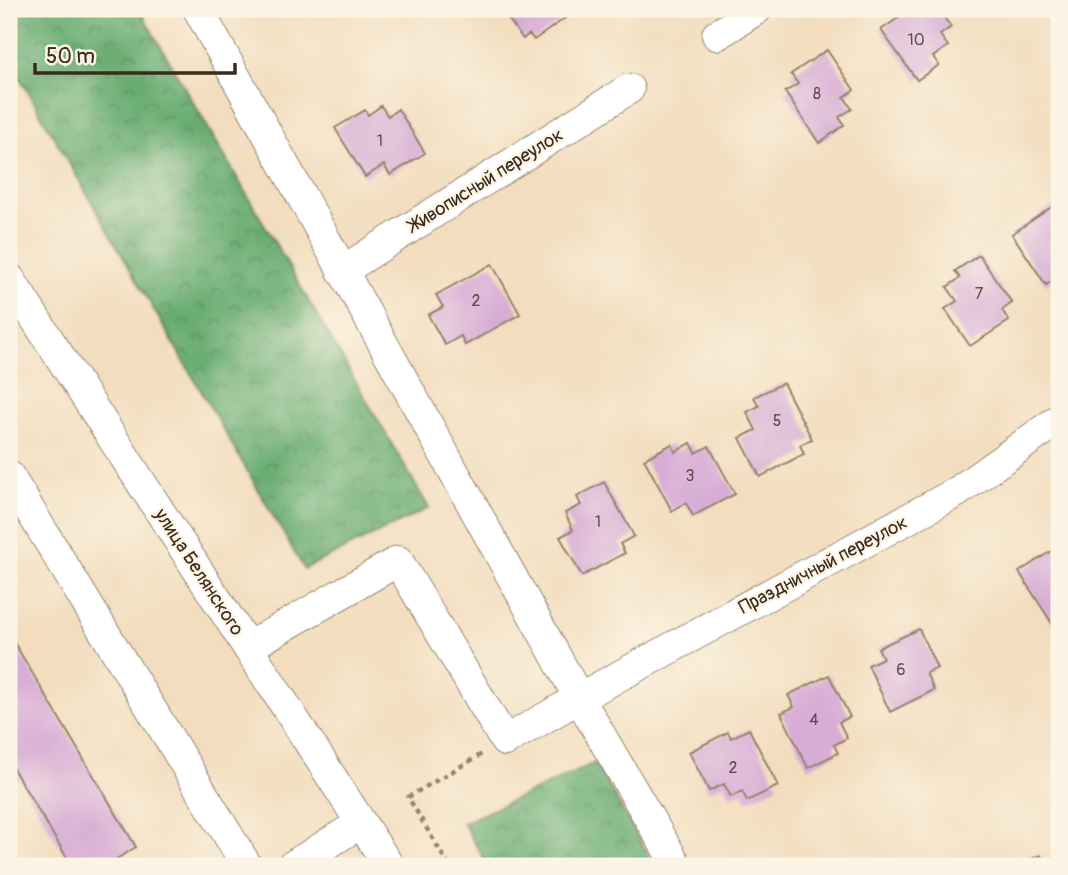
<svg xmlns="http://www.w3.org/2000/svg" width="1068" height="875" viewBox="0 0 1068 875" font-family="Pangolin,sans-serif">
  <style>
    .forest { fill: url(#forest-crowns); stroke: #516b48; stroke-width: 2 }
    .building { fill: #d7acd5 }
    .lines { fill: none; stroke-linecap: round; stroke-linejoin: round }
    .minor-casing { stroke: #96846e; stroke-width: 32 }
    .path { stroke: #96846e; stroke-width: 4.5; stroke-dasharray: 5 5; stroke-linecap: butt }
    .minor { stroke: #fff; stroke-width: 30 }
    .labels { text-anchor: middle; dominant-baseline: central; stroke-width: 5; stroke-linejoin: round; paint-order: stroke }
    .number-label { font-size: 16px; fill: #624a4c }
    .street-label { font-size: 19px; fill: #3b2a1e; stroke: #fcf5e5 }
  </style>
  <defs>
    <pattern id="forest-crowns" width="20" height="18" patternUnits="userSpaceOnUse" patternTransform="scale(1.75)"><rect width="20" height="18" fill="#67ac71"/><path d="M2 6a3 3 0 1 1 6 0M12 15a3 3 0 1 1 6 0" fill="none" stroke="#568c5c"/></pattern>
  </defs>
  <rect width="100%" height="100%" fill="#fcf5e5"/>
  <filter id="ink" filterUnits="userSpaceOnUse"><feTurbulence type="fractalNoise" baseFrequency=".0143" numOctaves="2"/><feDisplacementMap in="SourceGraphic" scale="14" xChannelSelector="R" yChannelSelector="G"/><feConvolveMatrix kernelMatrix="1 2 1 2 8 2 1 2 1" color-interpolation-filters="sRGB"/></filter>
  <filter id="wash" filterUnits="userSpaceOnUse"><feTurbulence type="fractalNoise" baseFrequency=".00686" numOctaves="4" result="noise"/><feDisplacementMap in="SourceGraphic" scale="28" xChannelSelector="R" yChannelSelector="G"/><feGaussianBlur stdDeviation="1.57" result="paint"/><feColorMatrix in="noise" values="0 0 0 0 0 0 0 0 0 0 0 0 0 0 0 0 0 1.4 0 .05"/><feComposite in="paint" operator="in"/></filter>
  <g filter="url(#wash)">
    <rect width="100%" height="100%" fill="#f2ddbe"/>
    <path class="forest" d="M 9,9 L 139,9 L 429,508 L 304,569 L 9,59 Z
      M 595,763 L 655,866 L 488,866 L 463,823 Z"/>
    <g id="blocks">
      <path class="building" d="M 501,9 L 578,9 L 534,40 L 529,34 L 523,39 Z
        M 891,9 L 938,9 L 951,27 L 940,35 L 948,46 L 933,57 L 939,65 L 917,80 L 881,30 L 898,18 Z
        M 827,50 L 854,90 L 844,97 L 852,109 L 839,117 L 844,125 L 819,143 L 785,92 L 798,84 L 791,74 Z
        M 381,106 L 388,116 L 398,109 L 425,153 L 390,175 L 384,165 L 365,177 L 335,128 L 365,110 L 368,115 Z
        M 1056,204 L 1059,209 L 1059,276 L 1046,285 L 1012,234 Z
        M 979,255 L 1012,303 L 1002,310 L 1009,321 L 970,346 L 945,309 L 957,301 L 947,287 L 960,278 L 955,271 Z
        M 492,264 L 520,314 L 465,345 L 461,336 L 445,345 L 428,315 L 443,307 L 436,295 Z
        M 783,383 L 812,439 L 800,445 L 804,454 L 760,477 L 740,438 L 756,430 L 747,412 L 759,406 L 754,397 Z
        M 691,443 L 696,453 L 709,446 L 735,494 L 693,516 L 686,503 L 672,511 L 644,459 L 672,444 L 675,452 Z
        M 604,482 L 634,536 L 620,544 L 625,553 L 582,576 L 560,537 L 573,530 L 565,513 L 581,505 L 577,497 Z
        M 1059,546 L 1059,634 L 1019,572 Z
        M 919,629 L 937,668 L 926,673 L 934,690 L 890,712 L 868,665 L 883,658 L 878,648 Z
        M 9,634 L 136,847 L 105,866 L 72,866 L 9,762 Z
        M 829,675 L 850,717 L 839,722 L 847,738 L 834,745 L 838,753 L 808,768 L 781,713 L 794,707 L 788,695 Z
        M 749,729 L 778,786 L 747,801 L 742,791 L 731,797 L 724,784 L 709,791 L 689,752 L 728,732 L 731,738 Z
        M 1040,855 L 1046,866 L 1017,866 Z"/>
    </g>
  </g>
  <g filter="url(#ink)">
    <use href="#blocks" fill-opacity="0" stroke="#96846e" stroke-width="2"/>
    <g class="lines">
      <defs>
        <path id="minor" d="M 198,9 L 579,698 L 677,866
          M 717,35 L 757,9
          M 342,271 L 629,89
          M 9,278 L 389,866
          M 9,476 L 247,866
          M 248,647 L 398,561 L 505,741 L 579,698 L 957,492 L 1059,419
          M 292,866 L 361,823"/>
      </defs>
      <use href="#minor" class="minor-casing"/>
      <path class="path" d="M 449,866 L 408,797 L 482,754"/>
      <use href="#minor" class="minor"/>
    </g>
  </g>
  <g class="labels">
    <g class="number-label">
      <text x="916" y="40">10</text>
      <text x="817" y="94">8</text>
      <text x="380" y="141">1</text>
      <text x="979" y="294">7</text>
      <text x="476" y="301">2</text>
      <text x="777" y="421">5</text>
      <text x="690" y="476">3</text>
      <text x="598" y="522">1</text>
      <text x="901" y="670">6</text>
      <text x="814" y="720">4</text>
      <text x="733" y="768">2</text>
    </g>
    <g class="street-label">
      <text transform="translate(486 180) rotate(-32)">Живописный переулок</text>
      <text transform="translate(823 565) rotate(-28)">Праздничный переулок</text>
      <text transform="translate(199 572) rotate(57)">улица Белянского</text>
    </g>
  </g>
  <rect width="1068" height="875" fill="none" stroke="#fcf5e5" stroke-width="35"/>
  <path d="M35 63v10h200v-10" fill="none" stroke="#3b2a1e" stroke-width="3.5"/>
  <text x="46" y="63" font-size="21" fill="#3b2a1e" stroke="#fcf5e5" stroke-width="5" paint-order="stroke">50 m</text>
</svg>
